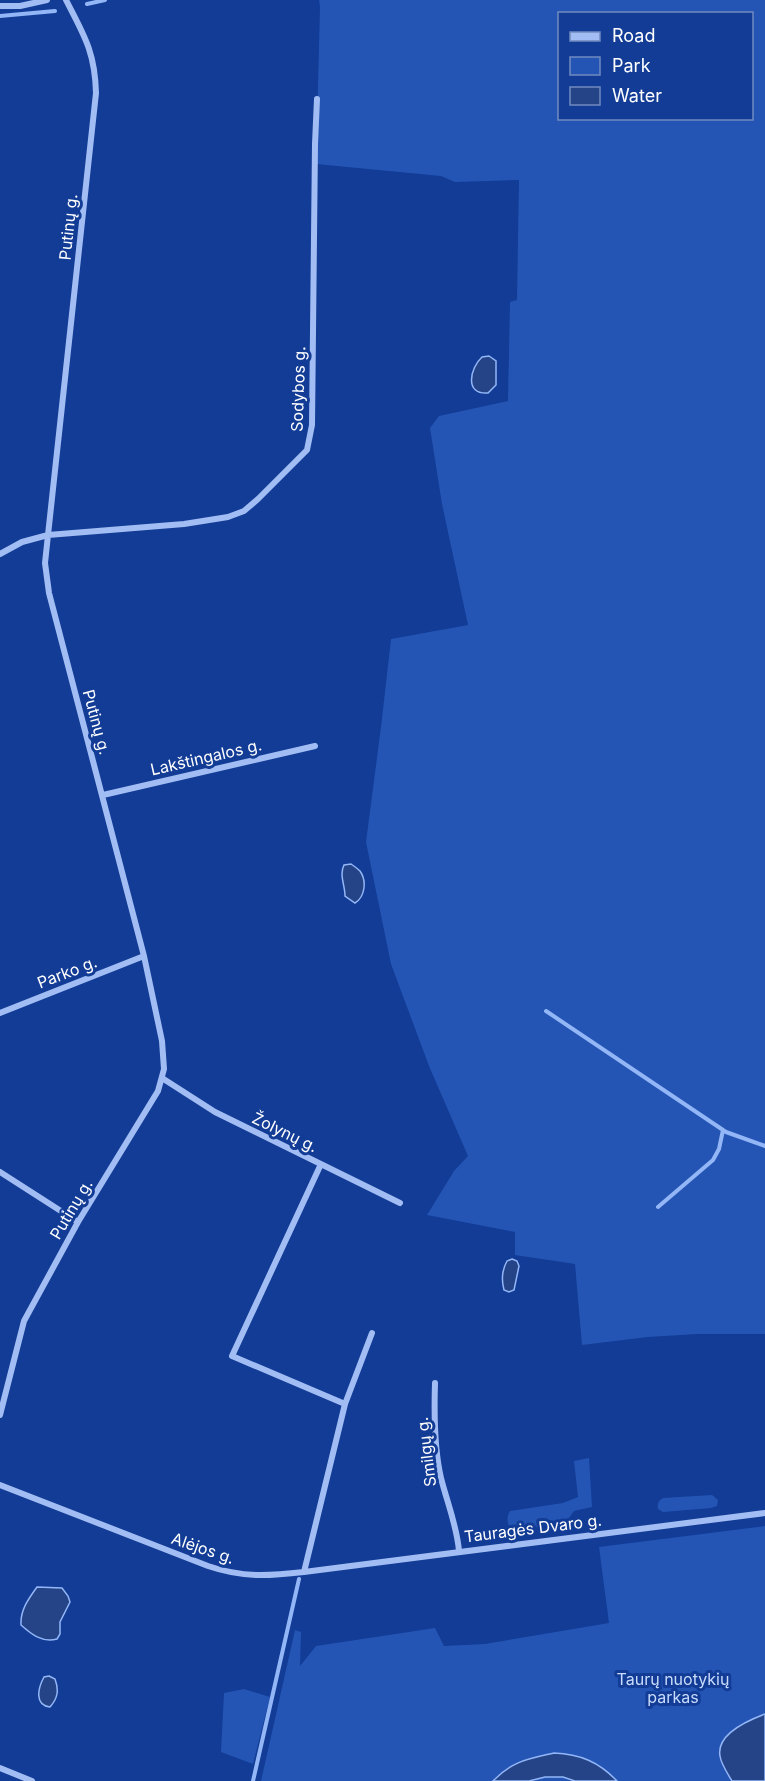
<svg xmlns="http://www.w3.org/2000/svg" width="765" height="1781" viewBox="0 0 765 1781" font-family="Inter,sans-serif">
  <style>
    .green { fill: #2455b5; fill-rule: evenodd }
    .water { fill: #254488; stroke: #93b6f6; stroke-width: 1.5 }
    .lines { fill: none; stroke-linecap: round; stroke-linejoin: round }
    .stream { stroke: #93b6f6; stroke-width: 4 }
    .street { stroke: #a2bdf3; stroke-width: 6 }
    .labels { text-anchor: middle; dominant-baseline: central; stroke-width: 6; stroke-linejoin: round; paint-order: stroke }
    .street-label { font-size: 16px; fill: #fff; stroke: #123c95 }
    .park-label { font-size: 16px; fill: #c9dbfd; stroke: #123c95 }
  </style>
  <rect width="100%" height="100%" fill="#123c95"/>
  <path class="green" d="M 319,0 L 765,0 L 765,1334 L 697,1334 L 648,1337 L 582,1345 L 575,1264 L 515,1255 L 515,1232 L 427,1215 L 454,1171 L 468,1156 L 429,1066 L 391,964 L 366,842 L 381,727 L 391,639 L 468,625 L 442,504 L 430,428 L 439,416 L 508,401 L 510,302 L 517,300 L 519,180 L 455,182 L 441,176 L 316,164 L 320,7 ZM 560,14 L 752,14 L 752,118 L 560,118 Z
    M 589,1458 L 592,1507 L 574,1511 L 566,1522 L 511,1531 C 507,1523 506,1518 510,1511 L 563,1503 L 578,1497 L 574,1461 Z
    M 712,1495 L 718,1500 L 717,1506 L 711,1508 L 663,1512 L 658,1509 C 657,1504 658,1501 663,1498 Z
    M 765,1526 L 765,1781 L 261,1781 L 295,1630 L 301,1632 L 300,1666 L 316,1646 L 435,1628 L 444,1646 L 485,1644 L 609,1623 L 599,1547 Z
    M 244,1689 L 270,1697 L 253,1764 L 221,1752 L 224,1693 Z"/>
  <path class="water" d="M 489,356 L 496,361 L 496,385 L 488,393 C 464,395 470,368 482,357 Z
    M 351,864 C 354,866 357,868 360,871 C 367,881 365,897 355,903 L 345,896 C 345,885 339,875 344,865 Z
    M 512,1259 L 517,1261 L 519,1266 L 514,1290 L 509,1292 L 504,1290 C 501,1279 502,1270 507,1261 Z
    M 37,1587 L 62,1588 L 68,1596 L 70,1602 L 60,1622 L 60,1634 L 57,1639 C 42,1643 31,1634 21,1625 C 20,1610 29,1598 37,1587 Z
    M 49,1676 L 55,1679 C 59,1690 58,1698 50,1707 C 34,1705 38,1688 44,1677 Z
    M 765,1714 L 765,1781 L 732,1781 C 728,1774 721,1764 720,1756 C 716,1734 749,1720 765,1714 Z
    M 554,1753 C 580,1754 599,1762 617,1781 L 575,1781 L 563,1777 L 545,1777 L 529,1781 L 493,1781 C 512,1761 528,1759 554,1753 Z"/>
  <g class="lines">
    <path class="stream" d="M 87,4 L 105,0
      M 0,16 L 55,11
      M 546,1011 L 726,1132 L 765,1146
      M 658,1207 L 713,1160 L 719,1149 L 723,1130
      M 253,1781 L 299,1579"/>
    <path class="street" d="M 0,6 L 20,6 L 47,0
      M 0,554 L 22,542 L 48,535 L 184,524 L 228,517 L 244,511 L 258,499 L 307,450 L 312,425 L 315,144 L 317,99
      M 103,795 L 315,746
      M 0,1013 L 144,956
      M 162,1078 L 215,1112 L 400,1203
      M 321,1164 L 232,1356 L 345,1404
      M 0,1172 L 78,1222
      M 435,1383 C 434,1414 434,1448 441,1478 C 447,1502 457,1526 459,1551
      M 0,1415 L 24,1321 L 78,1222 L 158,1091 L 164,1069 L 162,1041 L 144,956 L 49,593 L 45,563 L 48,535 L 96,93 C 95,52 84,35 66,0
      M 0,1485 L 208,1566 C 243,1578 269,1576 304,1572 L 765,1513
      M 304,1572 L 345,1404 L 372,1333
      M 0,1768 L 32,1781"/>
  </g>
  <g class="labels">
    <g class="street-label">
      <text transform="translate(68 227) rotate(-84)">Putinų g.</text>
      <text transform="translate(298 389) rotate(-88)">Sodybos g.</text>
      <text transform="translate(97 722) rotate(75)">Putinų g.</text>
      <text transform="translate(206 757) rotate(-13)">Lakštingalos g.</text>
      <text transform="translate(67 972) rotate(-21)">Parko g.</text>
      <text transform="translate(285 1132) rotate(26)">Žolynų g.</text>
      <text transform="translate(71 1209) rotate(-59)">Putinų g.</text>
      <text transform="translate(426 1452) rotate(-97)">Smilgų g.</text>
      <text transform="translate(533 1528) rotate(-7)">Tauragės Dvaro g.</text>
      <text transform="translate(203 1548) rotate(19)">Alėjos g.</text>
    </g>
    <g class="park-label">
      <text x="673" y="1679">Taurų nuotykių<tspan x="673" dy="18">parkas</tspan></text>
    </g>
  </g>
  <rect x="558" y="12" width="195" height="108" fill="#123c95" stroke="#718abf" stroke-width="1.5"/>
  <rect x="570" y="32" width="30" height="9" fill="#a2bdf3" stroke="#718abf" stroke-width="1.5"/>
  <text x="612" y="42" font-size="18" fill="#ffffff">Road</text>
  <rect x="570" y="57" width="30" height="18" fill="#2455b5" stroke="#718abf" stroke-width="1.5"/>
  <text x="612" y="72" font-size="18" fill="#ffffff">Park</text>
  <rect x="570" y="87" width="30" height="18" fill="#254488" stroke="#718abf" stroke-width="1.5"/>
  <text x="612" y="102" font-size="18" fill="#ffffff">Water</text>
</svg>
